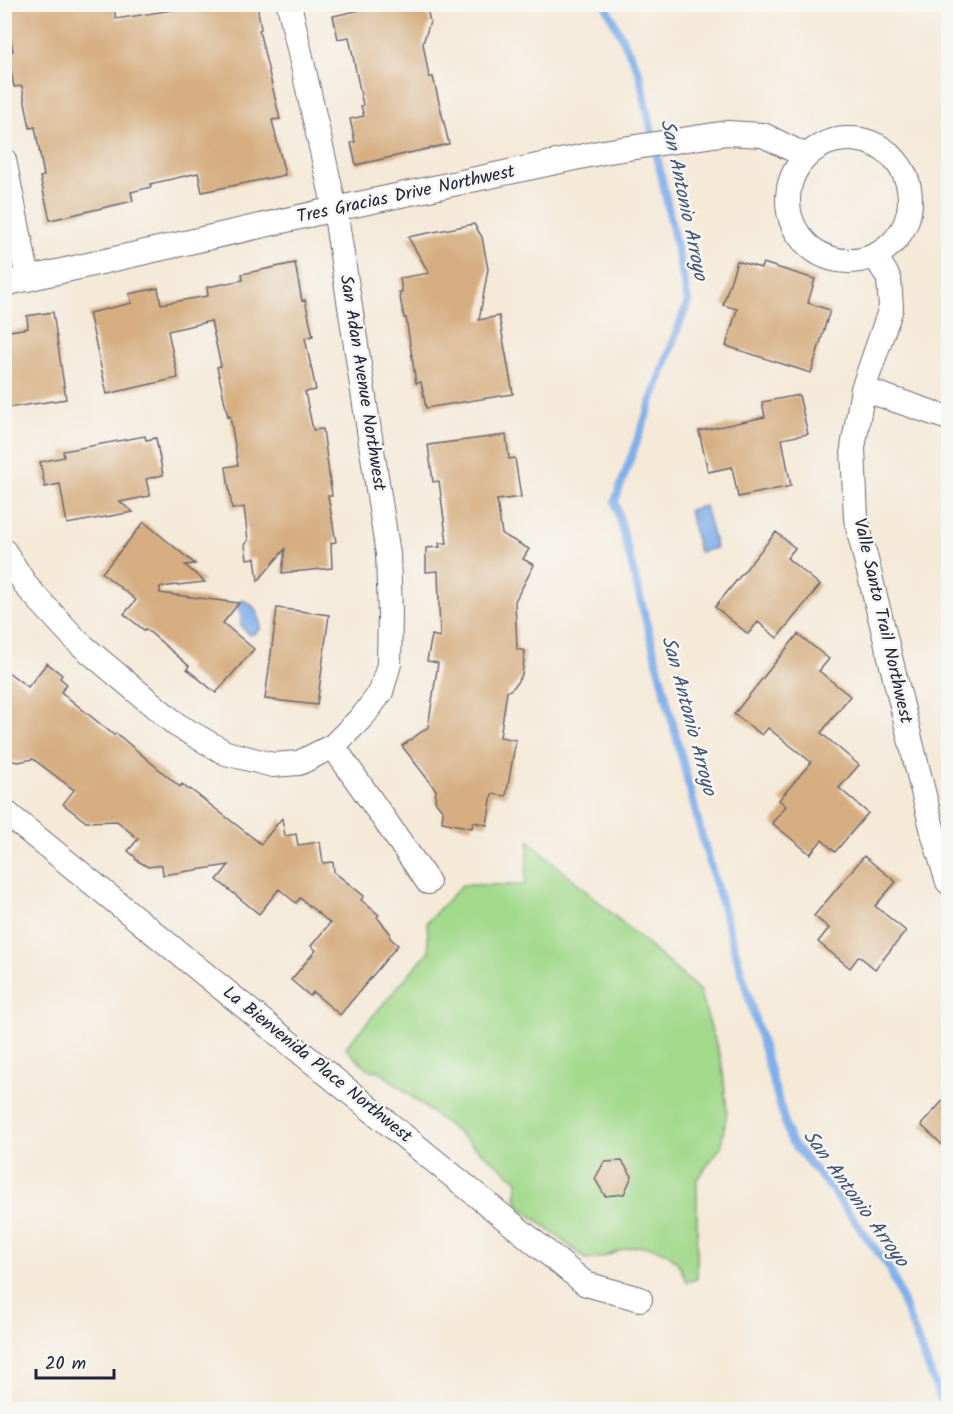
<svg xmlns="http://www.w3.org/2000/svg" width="953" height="1414" viewBox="0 0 953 1414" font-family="Kalam,sans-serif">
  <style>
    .green { fill: #a2d98b; stroke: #627e63; stroke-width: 1.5 }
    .water { fill: #7faee9; stroke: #506892; stroke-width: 1.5 }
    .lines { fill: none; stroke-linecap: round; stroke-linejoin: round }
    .stream { stroke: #7faee9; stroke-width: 8 }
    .building { fill: #d5ad80 }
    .street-casing { stroke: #6c6872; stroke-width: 26 }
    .street { stroke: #fff; stroke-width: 24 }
    .labels { text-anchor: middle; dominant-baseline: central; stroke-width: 5; stroke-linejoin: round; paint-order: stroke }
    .street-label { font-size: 18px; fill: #22223b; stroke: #f6f6f2 }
    .water-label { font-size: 20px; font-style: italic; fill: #435378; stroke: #f6f6f2 }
  </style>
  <rect width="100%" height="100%" fill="#f6f6f2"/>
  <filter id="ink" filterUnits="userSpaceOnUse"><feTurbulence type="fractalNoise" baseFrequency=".0167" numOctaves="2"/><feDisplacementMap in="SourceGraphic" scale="12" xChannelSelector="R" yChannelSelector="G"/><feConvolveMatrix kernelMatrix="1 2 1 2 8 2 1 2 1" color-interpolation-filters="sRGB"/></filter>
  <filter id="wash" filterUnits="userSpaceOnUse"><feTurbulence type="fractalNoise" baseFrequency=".008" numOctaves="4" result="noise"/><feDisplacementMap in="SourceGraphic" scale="24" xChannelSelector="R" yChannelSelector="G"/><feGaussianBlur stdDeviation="1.35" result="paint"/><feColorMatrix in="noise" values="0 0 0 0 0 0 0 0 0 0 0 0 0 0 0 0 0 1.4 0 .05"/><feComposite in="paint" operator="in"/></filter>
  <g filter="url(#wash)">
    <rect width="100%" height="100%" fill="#f5e9d8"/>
    <path class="green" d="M 529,841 L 699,990 L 722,1063 L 727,1111 L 721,1147 L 697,1179 L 697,1279 L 687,1282 C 684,1277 682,1270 679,1265 C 668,1249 645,1243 628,1248 C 612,1253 603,1259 587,1260 L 519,1206 L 516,1196 L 518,1181 L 378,1070 L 370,1071 L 345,1048 L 429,951 L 427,922 L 462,885 L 525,885 Z"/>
    <path class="water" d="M 705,506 L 716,548 L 699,552 L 689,510 Z
      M 242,600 C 255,604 261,616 260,629 L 255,633 L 249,635 L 241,626 L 241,614 L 237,606 Z"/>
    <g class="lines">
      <path class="stream" d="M 605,4 L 639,72 L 688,301 L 615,501 L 702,836 L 790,1140 L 832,1190 L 890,1269 L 945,1410"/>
    </g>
    <g id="blocks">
      <path class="building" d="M 4,4 L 113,4 L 116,19 L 210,4 L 257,4 L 261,29 L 259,30 L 280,119 L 272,120 L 285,175 L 202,192 L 198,173 L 150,184 L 151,187 L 131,192 L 133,201 L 50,220 L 40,177 L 44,176 L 35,127 L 30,128 L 22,86 L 14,87 L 7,52 L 13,51 Z
        M 387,4 L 426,4 L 430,22 L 423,43 L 429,77 L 433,77 L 449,144 L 356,165 L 351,143 L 355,142 L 350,119 L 364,116 L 361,106 L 363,105 L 349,37 L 338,39 L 333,16 Z
        M 474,224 L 482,237 L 488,269 L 479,320 L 499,316 L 513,394 L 426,408 L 421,382 L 416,383 L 406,318 L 404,318 L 399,292 L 402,292 L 400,278 L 429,273 L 408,237 Z
        M 737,261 L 761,268 L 763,263 L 815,279 L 808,303 L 830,310 L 811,373 L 726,346 L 737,309 L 723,305 Z
        M 295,263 L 302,301 L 305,300 L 313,336 L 305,338 L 316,390 L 305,392 L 313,430 L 323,429 L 332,496 L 328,496 L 336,542 L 331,543 L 332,568 L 282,573 L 285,549 L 258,581 L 255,558 L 247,559 L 245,545 L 248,540 L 244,507 L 232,509 L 226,467 L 238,465 L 230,416 L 228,417 L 217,367 L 221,366 L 211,321 L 168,331 L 178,378 L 107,394 L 89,313 L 132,303 L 129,294 L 158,288 L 161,304 L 208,296 L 207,287 L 243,280 L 242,274 Z
        M 53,312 L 66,399 L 7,408 L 4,392 L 4,332 L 28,328 L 27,316 Z
        M 799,395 L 808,434 L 782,439 L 791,486 L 738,497 L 732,467 L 708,472 L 699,431 L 765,417 L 762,402 Z
        M 506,435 L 509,459 L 515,458 L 521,497 L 497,500 L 502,534 L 529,549 L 523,559 L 534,565 L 515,601 L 517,649 L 525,651 L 522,675 L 514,687 L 507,692 L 500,737 L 516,740 L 506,796 L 492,794 L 487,825 L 473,822 L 472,828 L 442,822 L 443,811 L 435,801 L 436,790 L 402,746 L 428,727 L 438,663 L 427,661 L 432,635 L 440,637 L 438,571 L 426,572 L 426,548 L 440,547 L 439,543 L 447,543 L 439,481 L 433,482 L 428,445 Z
        M 145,436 L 146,440 L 156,438 L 163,475 L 146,479 L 150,496 L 120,502 L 133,512 L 67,524 L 60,484 L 45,487 L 40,462 L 64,457 L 63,451 Z
        M 144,522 L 195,564 L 185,565 L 205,582 L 160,587 L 160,593 L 239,603 L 223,623 L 254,649 L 216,693 L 187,669 L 189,666 L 146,629 L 144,630 L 124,614 L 136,600 L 102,573 Z
        M 776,532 L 795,548 L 787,558 L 820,585 L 777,638 L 758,622 L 748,634 L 715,607 Z
        M 277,608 L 329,615 L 317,705 L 265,699 Z
        M 798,634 L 829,659 L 819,671 L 850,696 L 821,733 L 859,765 L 839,788 L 868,813 L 835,852 L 822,840 L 810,854 L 772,823 L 786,806 L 779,800 L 811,762 L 768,728 L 762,735 L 734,714 Z
        M 47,663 L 62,675 L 60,678 L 67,684 L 61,692 L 114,735 L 116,733 L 180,787 L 182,784 L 189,790 L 190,789 L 261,844 L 282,818 L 285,836 L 296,834 L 298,845 L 320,842 L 323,863 L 333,862 L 334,872 L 364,896 L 361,900 L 379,915 L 377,917 L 390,933 L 390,938 L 398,945 L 340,1015 L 313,992 L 310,996 L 291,980 L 316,950 L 311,946 L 330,923 L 300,898 L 296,903 L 279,889 L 259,914 L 217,880 L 229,865 L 163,875 L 162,865 L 148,867 L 136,860 L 135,857 L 128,851 L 138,839 L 117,821 L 86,822 L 63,804 L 74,790 L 33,759 L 18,762 L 4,759 L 4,669 L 28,687 Z
        M 864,856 L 896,882 L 875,906 L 906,931 L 875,969 L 859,956 L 850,968 L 818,942 L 829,928 L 814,916 Z
        M 948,1095 L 948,1150 L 921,1125 Z
        M 622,1161 L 632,1176 L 624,1194 L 605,1196 L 595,1179 L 604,1162 Z"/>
    </g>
  </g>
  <g filter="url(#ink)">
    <use href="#blocks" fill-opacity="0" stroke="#6c6872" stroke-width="1.5"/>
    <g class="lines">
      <defs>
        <path id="street" d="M788 200a61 61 0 1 1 122 0a61 61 0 1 1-122 0Z
          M 4,160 L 28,279
          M 875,255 L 889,279 L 891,308 L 863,389 L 853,448 L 856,519 L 934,836 L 948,882
          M 4,284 L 335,209 L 603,152 L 727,133 L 763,135 L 806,156
          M 863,389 L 948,418
          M 4,551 L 27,587 L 78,642 L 177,725 L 226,753 L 273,765 L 299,763 L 333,746 L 363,716 L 381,692 L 389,664 L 390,615 L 388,554 L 335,209 L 289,4
          M 333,746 L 428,882
          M 4,811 L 586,1284 L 640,1299"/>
      </defs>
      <use href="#street" class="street-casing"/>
      <use href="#street" class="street"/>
    </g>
  </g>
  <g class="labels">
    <g class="street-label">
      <text transform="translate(406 195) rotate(-12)">Tres Gracias Drive Northwest</text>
      <text transform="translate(362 383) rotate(81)">San Adan Avenue Northwest</text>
      <text transform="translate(882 621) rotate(77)">Valle Santo Trail Northwest</text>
      <text transform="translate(317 1065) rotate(39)">La Bienvenida Place Northwest</text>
    </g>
    <g class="water-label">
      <text transform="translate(683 200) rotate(78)">San Antonio Arroyo</text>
      <text transform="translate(688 716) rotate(75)">San Antonio Arroyo</text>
      <text transform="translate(855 1199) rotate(54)">San Antonio Arroyo</text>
    </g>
  </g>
  <rect width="953" height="1414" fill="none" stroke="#f6f6f2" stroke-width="24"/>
  <path d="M36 1369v9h78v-9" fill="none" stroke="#22223b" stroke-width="3"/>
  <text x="45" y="1369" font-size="18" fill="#22223b" stroke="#f6f6f2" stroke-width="4.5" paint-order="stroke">20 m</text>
</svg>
